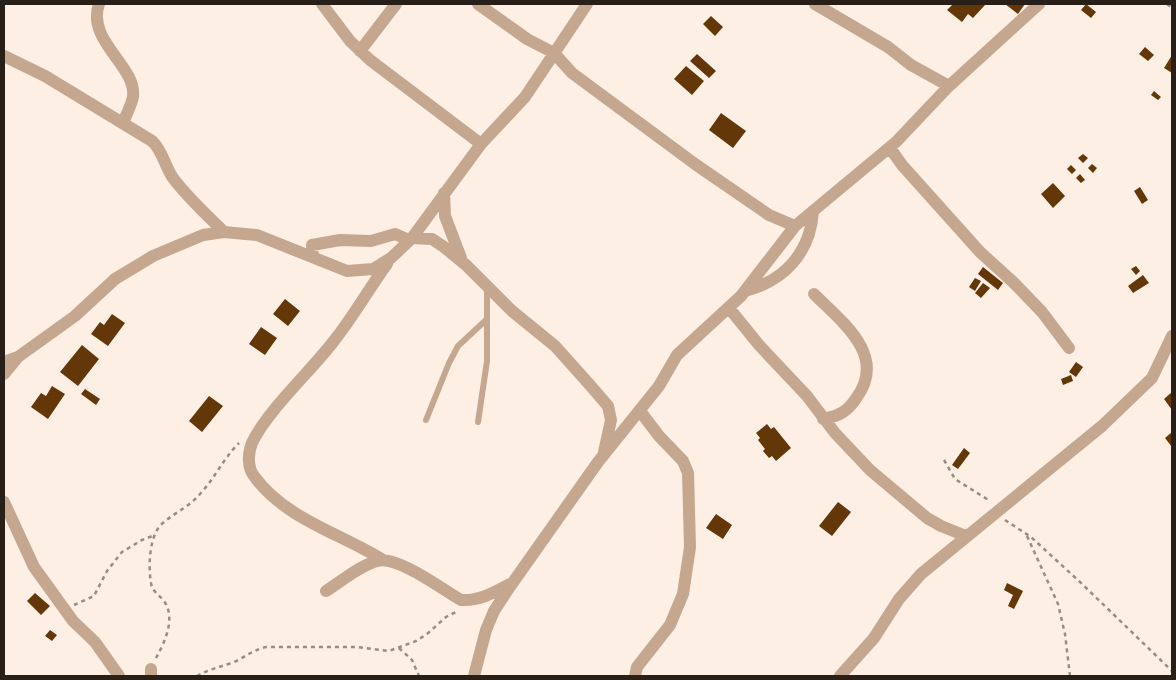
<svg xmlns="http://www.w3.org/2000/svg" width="1176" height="680" viewBox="0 0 1176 680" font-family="Literata,serif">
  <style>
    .building { fill: #643709 }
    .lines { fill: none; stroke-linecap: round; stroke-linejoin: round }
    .path { stroke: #988d84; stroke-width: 2.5; stroke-dasharray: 4 4; stroke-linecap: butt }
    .service { stroke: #c5a790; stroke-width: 6 }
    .minor { stroke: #c5a790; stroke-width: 12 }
  </style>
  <rect width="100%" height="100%" fill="#fdefe4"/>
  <path class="building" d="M 953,4 L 983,4 L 985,5 L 973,18 L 968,14 L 962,22 L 947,10 Z
    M 1005,4 L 1025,4 L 1018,14 Z
    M 1086,4 L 1096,12 L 1091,18 L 1081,10 Z
    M 711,16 L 723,27 L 715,36 L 703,24 Z
    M 1145,47 L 1154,55 L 1148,61 L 1139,54 Z
    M 697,54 L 716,71 L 709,78 L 690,61 Z
    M 1172,55 L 1172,73 L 1164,68 Z
    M 686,66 L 704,81 L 692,95 L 674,79 Z
    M 1154,91 L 1161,97 L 1158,100 L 1151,95 Z
    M 721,113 L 746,131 L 733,148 L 709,130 Z
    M 1083,154 L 1088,158 L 1083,163 L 1078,158 Z
    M 1092,164 L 1097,168 L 1093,173 L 1088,168 Z
    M 1071,165 L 1076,170 L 1072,174 L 1067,169 Z
    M 1080,174 L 1085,180 L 1081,183 L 1076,178 Z
    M 1053,183 L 1065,196 L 1053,208 L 1041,194 Z
    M 1140,187 L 1148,200 L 1142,204 L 1134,191 Z
    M 1136,266 L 1140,271 L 1136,275 L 1131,269 Z
    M 983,267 L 1003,283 L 998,290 L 978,274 Z
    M 1143,275 L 1149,283 L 1133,293 L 1128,286 Z
    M 975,278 L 981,281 L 975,291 L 969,287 Z
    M 983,283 L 990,288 L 981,298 L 975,293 Z
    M 285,299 L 300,311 L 288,326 L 273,314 Z
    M 112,314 L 125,323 L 108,346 L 91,334 L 100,322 L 104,325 Z
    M 261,327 L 277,338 L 265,355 L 249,344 Z
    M 82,345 L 99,359 L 78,386 L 60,372 Z
    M 1076,362 L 1083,367 L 1076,377 L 1069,372 Z
    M 1071,375 L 1073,381 L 1063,385 L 1061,379 Z
    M 52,386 L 65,394 L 48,419 L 31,407 L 41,393 L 46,396 Z
    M 85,389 L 100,399 L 96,405 L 81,394 Z
    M 1172,392 L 1172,410 L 1164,399 Z
    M 209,396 L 223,406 L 202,432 L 189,421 Z
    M 767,424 L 771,429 L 774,427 L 791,448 L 776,461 L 772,456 L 769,458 L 763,451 L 765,449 L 758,440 L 760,438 L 756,433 Z
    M 1172,432 L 1172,447 L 1165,438 Z
    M 964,448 L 970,453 L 958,469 L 952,465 Z
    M 838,502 L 851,512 L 832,536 L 819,526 Z
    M 716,514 L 732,525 L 723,539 L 706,528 Z
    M 1007,583 L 1023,591 L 1014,609 L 1008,606 L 1013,595 L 1004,590 Z
    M 35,593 L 50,606 L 41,615 L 27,601 Z
    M 50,630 L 57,635 L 52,641 L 45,636 Z"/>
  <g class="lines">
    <path class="path" d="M 1167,4 L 1172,8
      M 944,460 L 955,479 L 990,501
      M 1005,520 L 1031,537 L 1080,582 L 1172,671
      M 1027,536 L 1058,604 L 1065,634 L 1070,676
      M 74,605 L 94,596 L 107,571 L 122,552 L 142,540 L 155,535
      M 399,648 L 412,660 L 419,676
      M 156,658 C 165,642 176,618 164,601 C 159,595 152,591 151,583 C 148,566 149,533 164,522 C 176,512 190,506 200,494 C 215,478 223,459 239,443
      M 197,676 C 209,669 221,667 234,662 C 245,657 253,650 266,647 L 356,647 L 389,651 L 416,641 L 427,634 L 446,617 L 456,612"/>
    <path class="service" d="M 426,420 L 449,363 L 458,346 L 486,320
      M 478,422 L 487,361 L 487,287"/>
    <path class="minor" d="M 99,4 C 86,41 137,66 133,97 C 131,106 126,115 123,123
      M 322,4 L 350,41 L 370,60 L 481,144
      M 478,4 L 527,39 L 554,53 L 572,73 L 695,164 L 769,215 L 795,226
      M 815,4 L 888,47 L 911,65 L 949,86
      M 360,51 L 396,4
      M 4,56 L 45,76 L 152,141 C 163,151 165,167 173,178 C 188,198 207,215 224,232
      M 890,148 L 902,165 L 980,252 L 1013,282 L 1042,312 L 1069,348
      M 444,193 L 445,216 L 461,258
      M 412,238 L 432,239 L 444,247 L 466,265 L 512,311 L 555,346 L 589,384 L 608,406 L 611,420 L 604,452
      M 313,257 L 312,245 L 340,240 L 371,241 L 395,234 L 409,240
      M 745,291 C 784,281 810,253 813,212
      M 814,294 C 842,322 887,355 857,397 C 848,411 840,416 823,419
      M 729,308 L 759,345 L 807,396 L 835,433 L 870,470 L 927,518 L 941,526 L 966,536
      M 4,362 L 18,357 L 75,316 L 115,279 L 153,256 L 203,235 L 224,232 L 257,235 L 347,271 L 373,269 L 391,258 L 412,238 L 481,144 L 525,97 L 587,4
      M 4,374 L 18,357
      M 4,502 L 34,567 L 73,621 L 95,642 L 119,676
      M 383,560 C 340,533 285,519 254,476 C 247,467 248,453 252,443 C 266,412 311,371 333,342 C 353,317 368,290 387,264
      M 326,591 C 342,581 359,566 377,561 C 397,555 443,590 461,600 C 480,601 495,592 510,584
      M 151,669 L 151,676
      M 474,676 L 486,630 L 494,611 L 509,588 L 598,462 L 659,386 L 677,355 L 741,296 L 795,226 L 896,142 L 949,86 L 1039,4
      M 635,676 L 637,667 L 670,625 L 683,594 L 690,547 L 688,473 L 683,461 L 659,436 L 640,411
      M 840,676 L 874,638 L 899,599 L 921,574 L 1102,426 L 1152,378 L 1172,336"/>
  </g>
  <rect width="1176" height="680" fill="none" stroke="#271f18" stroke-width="10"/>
</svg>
